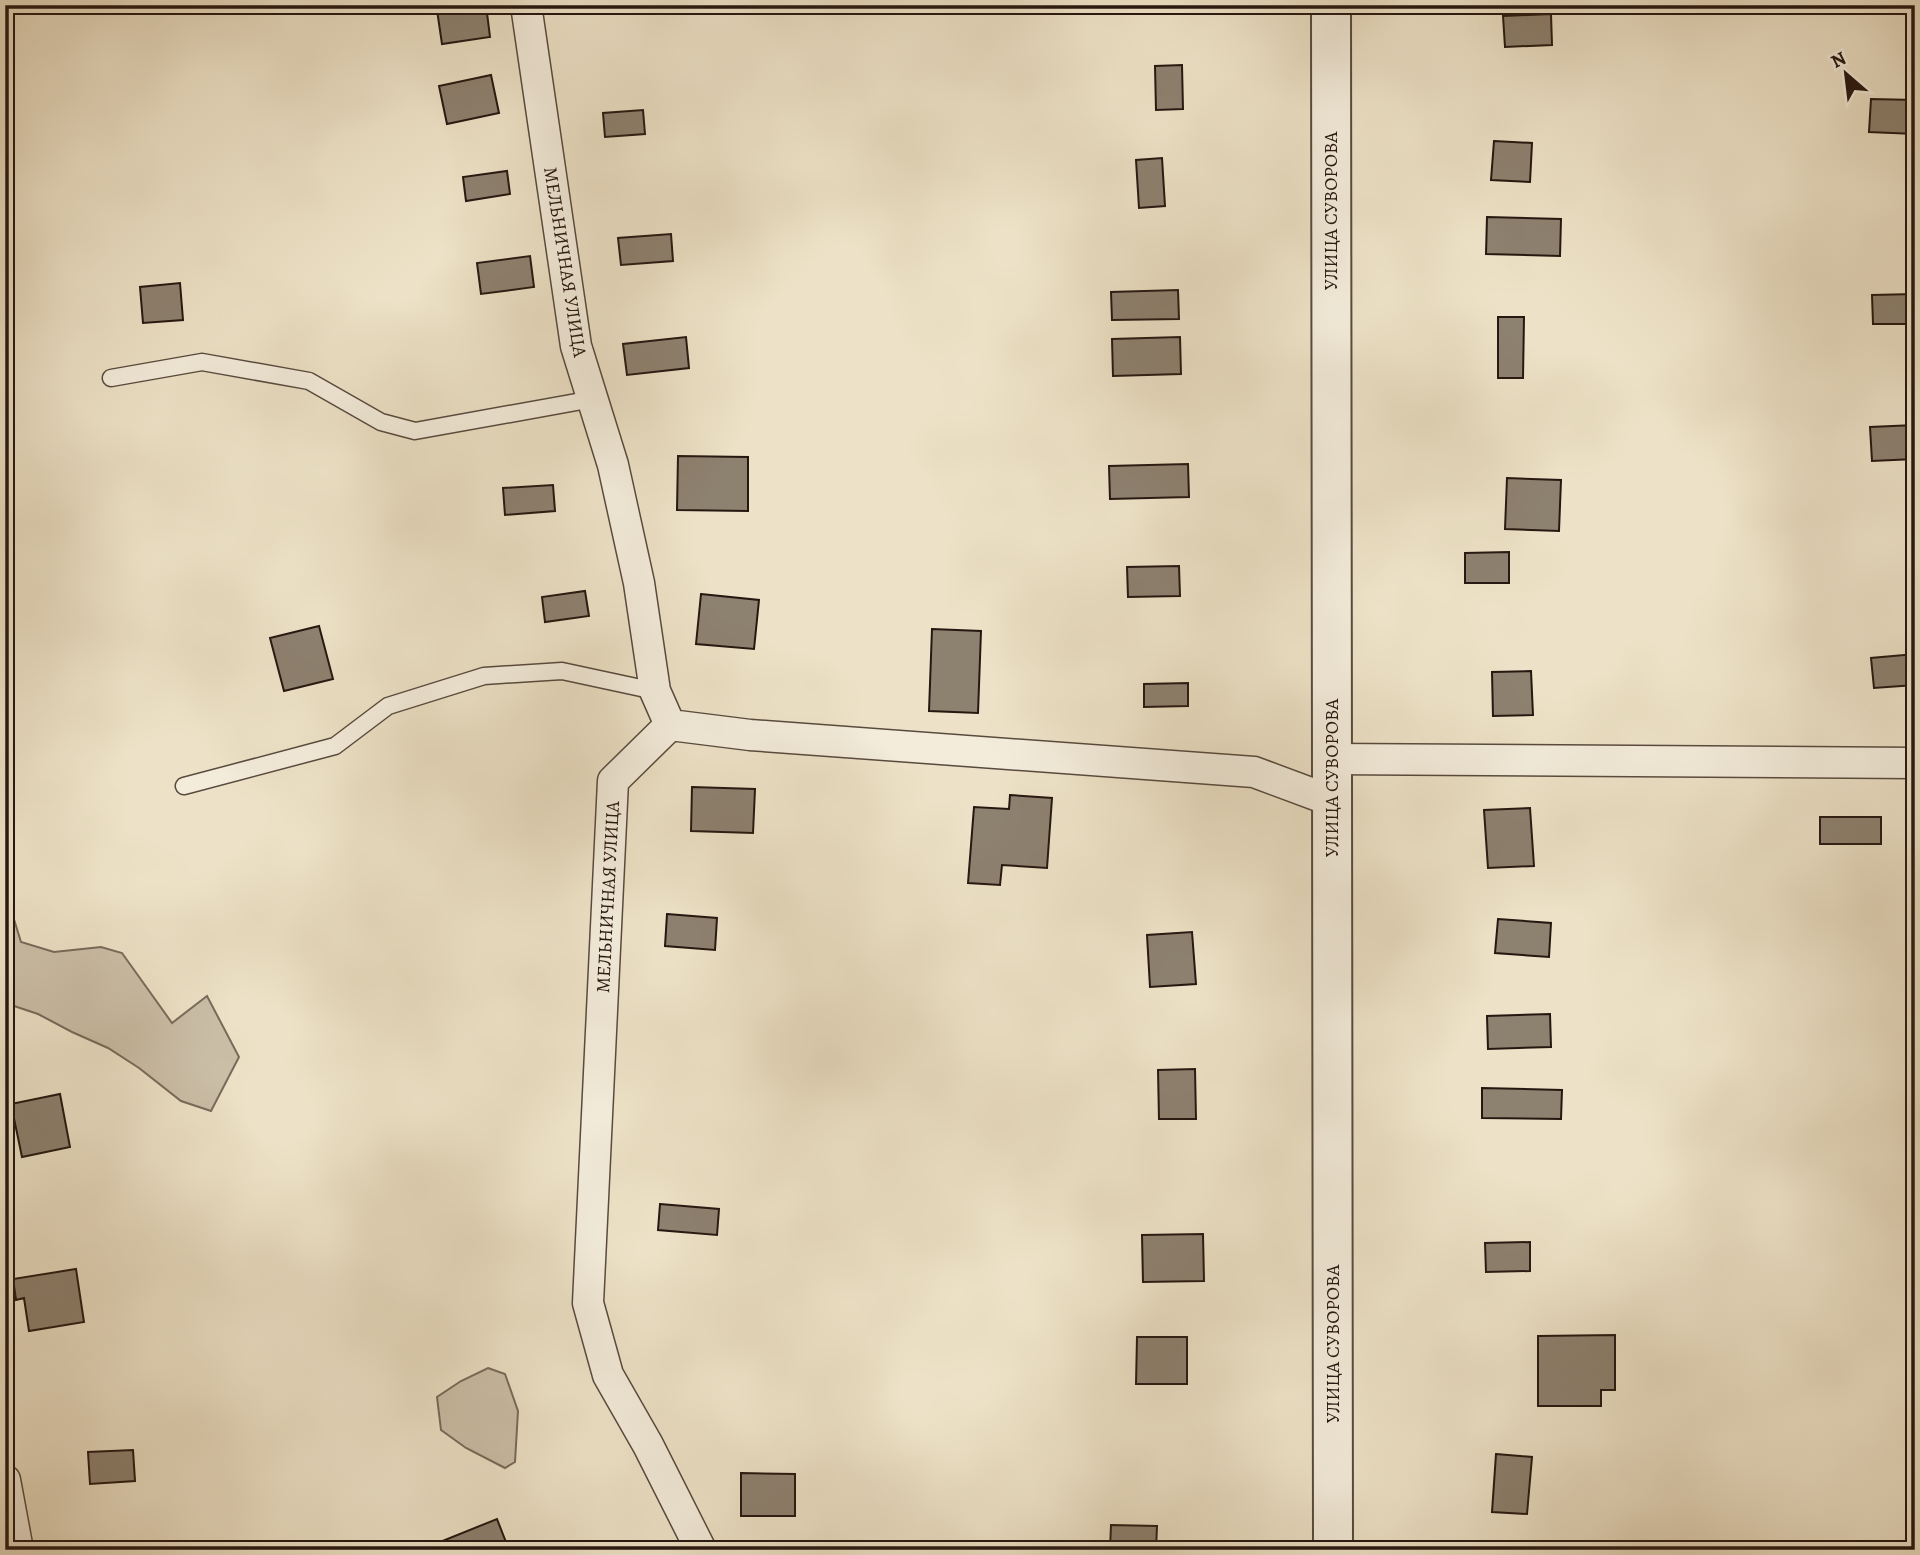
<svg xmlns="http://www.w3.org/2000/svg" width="1920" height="1555" viewBox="0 0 1920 1555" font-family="Alegreya,serif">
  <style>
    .green { fill: #cbbfa8; stroke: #786b5c; stroke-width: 2 }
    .building { fill: #8d8170; stroke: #261711; stroke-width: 2 }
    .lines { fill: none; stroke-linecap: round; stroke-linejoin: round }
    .service-casing { stroke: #584a3e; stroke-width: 19 }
    .minor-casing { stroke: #584a3e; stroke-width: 33 }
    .tertiary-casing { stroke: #584a3e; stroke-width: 42 }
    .service { stroke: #f3ecdb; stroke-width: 16 }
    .minor { stroke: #f3ecdb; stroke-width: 30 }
    .tertiary { stroke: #f3ecdb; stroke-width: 38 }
    .labels { text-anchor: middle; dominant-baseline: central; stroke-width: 6; stroke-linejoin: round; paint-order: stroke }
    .street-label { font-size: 19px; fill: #261711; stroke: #f3ecdb }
  </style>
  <rect width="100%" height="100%" fill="#ede2c7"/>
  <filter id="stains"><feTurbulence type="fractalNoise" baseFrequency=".00286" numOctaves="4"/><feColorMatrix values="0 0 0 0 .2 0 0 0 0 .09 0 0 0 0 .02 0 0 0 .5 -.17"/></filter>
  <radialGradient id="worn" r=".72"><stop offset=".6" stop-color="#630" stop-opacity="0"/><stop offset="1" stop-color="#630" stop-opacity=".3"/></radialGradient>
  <path class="green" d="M 5,900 L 8,900 L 21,942 L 54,952 L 101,947 L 122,953 L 172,1023 L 207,996 L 239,1057 L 211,1111 L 181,1101 L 139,1068 L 108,1048 L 72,1032 L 38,1014 L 5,1003 Z
    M 488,1368 L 505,1374 L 518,1411 L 515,1462 L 505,1468 L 466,1448 L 441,1430 L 437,1397 L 461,1381 Z"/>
  <path class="building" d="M 468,5 L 486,5 L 490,37 L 442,44 L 437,10 Z
    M 1551,14 L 1552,45 L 1505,47 L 1503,16 Z
    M 1182,65 L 1183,109 L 1156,110 L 1155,66 Z
    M 491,75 L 499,113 L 447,124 L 439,86 Z
    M 1871,99 L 1915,100 L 1915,134 L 1869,132 Z
    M 643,110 L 645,134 L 605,137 L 603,113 Z
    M 1494,141 L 1532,143 L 1530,182 L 1491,180 Z
    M 1162,158 L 1165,206 L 1139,208 L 1136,160 Z
    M 507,171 L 510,194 L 466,201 L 463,177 Z
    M 1487,217 L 1561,219 L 1560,256 L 1486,254 Z
    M 671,234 L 673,261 L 621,265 L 618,238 Z
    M 530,256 L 534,287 L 481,294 L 477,263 Z
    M 180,283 L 183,320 L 143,323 L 140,287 Z
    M 1178,290 L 1179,319 L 1112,320 L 1111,292 Z
    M 1915,294 L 1915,324 L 1873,324 L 1872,295 Z
    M 1498,317 L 1524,317 L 1523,378 L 1498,378 Z
    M 686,337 L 689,368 L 627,375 L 623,344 Z
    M 1180,337 L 1181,374 L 1113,376 L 1112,339 Z
    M 1915,425 L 1915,459 L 1872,461 L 1870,427 Z
    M 678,456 L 748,457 L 748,511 L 677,510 Z
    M 1188,464 L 1189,497 L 1110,499 L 1109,466 Z
    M 1507,478 L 1561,480 L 1559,531 L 1505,529 Z
    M 553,485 L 555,511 L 505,515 L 503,488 Z
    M 1509,552 L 1509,583 L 1465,583 L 1465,553 Z
    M 1179,566 L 1180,596 L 1128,597 L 1127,567 Z
    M 585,591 L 589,616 L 545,622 L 542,597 Z
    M 701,594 L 759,600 L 754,649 L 696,644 Z
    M 319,626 L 333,679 L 284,691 L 270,638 Z
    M 932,629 L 981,631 L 978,713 L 929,711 Z
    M 1915,654 L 1915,685 L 1874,688 L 1871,658 Z
    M 1531,671 L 1533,715 L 1493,716 L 1492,672 Z
    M 1188,683 L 1188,706 L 1144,707 L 1144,684 Z
    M 692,787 L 755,789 L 753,833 L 691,831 Z
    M 1010,795 L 1052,798 L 1047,868 L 1002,865 L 1000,885 L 968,883 L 974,807 L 1009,809 Z
    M 1530,808 L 1534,866 L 1488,868 L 1484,810 Z
    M 1820,817 L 1881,817 L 1881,844 L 1820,844 Z
    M 667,914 L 717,918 L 715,950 L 665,946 Z
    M 1498,919 L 1551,923 L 1549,957 L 1495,953 Z
    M 1192,932 L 1196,984 L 1150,987 L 1147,935 Z
    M 1550,1014 L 1551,1047 L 1488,1049 L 1487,1016 Z
    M 1195,1069 L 1196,1119 L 1159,1119 L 1158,1070 Z
    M 1482,1088 L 1562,1090 L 1561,1119 L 1482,1118 Z
    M 60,1094 L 70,1147 L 22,1157 L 11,1104 Z
    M 660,1204 L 719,1209 L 717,1235 L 658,1230 Z
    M 1203,1234 L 1204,1281 L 1143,1282 L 1142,1235 Z
    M 1530,1242 L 1530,1271 L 1486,1272 L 1485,1243 Z
    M 76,1269 L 84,1322 L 29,1331 L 24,1298 L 16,1300 L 13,1279 Z
    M 1615,1335 L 1615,1390 L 1601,1390 L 1601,1406 L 1538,1406 L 1538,1336 Z
    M 1137,1337 L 1187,1337 L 1187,1384 L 1136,1384 Z
    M 133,1450 L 135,1481 L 90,1484 L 88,1452 Z
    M 1496,1454 L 1532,1457 L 1527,1514 L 1492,1512 Z
    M 741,1473 L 795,1474 L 795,1516 L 741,1516 Z
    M 497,1519 L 509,1550 L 426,1550 L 425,1548 Z
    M 1111,1525 L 1157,1526 L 1156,1550 L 1110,1550 Z"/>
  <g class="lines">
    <defs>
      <path id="service" d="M 111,378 L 202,362 L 309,381 L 381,422 L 415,431 L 593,399
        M 184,786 L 335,746 L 388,706 L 484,676 L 562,671 L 655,691"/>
      <path id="minor" d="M 526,5 L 576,346 L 613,465 L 639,583 L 655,691 L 670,725
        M 670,725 L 613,781 L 588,1303 L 608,1375 L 648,1445 L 701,1550
        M 670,725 L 750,735 L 1254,772 L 1332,801
        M 1331,759 L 1915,763
        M 5,1480 L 18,1550"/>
      <path id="tertiary" d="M 1331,5 L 1333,1550"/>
    </defs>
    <use href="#service" class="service-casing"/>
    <use href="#minor" class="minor-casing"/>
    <use href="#tertiary" class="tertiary-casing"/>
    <use href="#service" class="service"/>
    <use href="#minor" class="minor"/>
    <use href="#tertiary" class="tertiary"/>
  </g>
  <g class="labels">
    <g class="street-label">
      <text transform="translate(1331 211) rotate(-90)">УЛИЦА СУВОРОВА</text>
      <text transform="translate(565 262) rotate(81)">МЕЛЬНИЧНАЯ УЛИЦА</text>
      <text transform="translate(1332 778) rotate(-90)">УЛИЦА СУВОРОВА</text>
      <text transform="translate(608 897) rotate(-87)">МЕЛЬНИЧНАЯ УЛИЦА</text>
      <text transform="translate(1333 1344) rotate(-90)">УЛИЦА СУВОРОВА</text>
    </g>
  </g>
  <rect width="1920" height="1555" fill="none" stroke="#ede2c7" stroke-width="28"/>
  <rect x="7" y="7" width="1906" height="1541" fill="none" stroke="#261711" stroke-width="3.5"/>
  <rect x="14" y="14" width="1892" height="1527" fill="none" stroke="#261711" stroke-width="2"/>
  <g transform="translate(1846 74) rotate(332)" stroke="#f3ecdb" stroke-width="5" paint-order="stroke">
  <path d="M0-5L12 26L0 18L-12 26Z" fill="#261711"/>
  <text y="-10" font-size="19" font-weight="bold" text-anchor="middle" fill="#261711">N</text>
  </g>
  <rect width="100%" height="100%" filter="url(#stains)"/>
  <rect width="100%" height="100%" fill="url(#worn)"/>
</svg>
